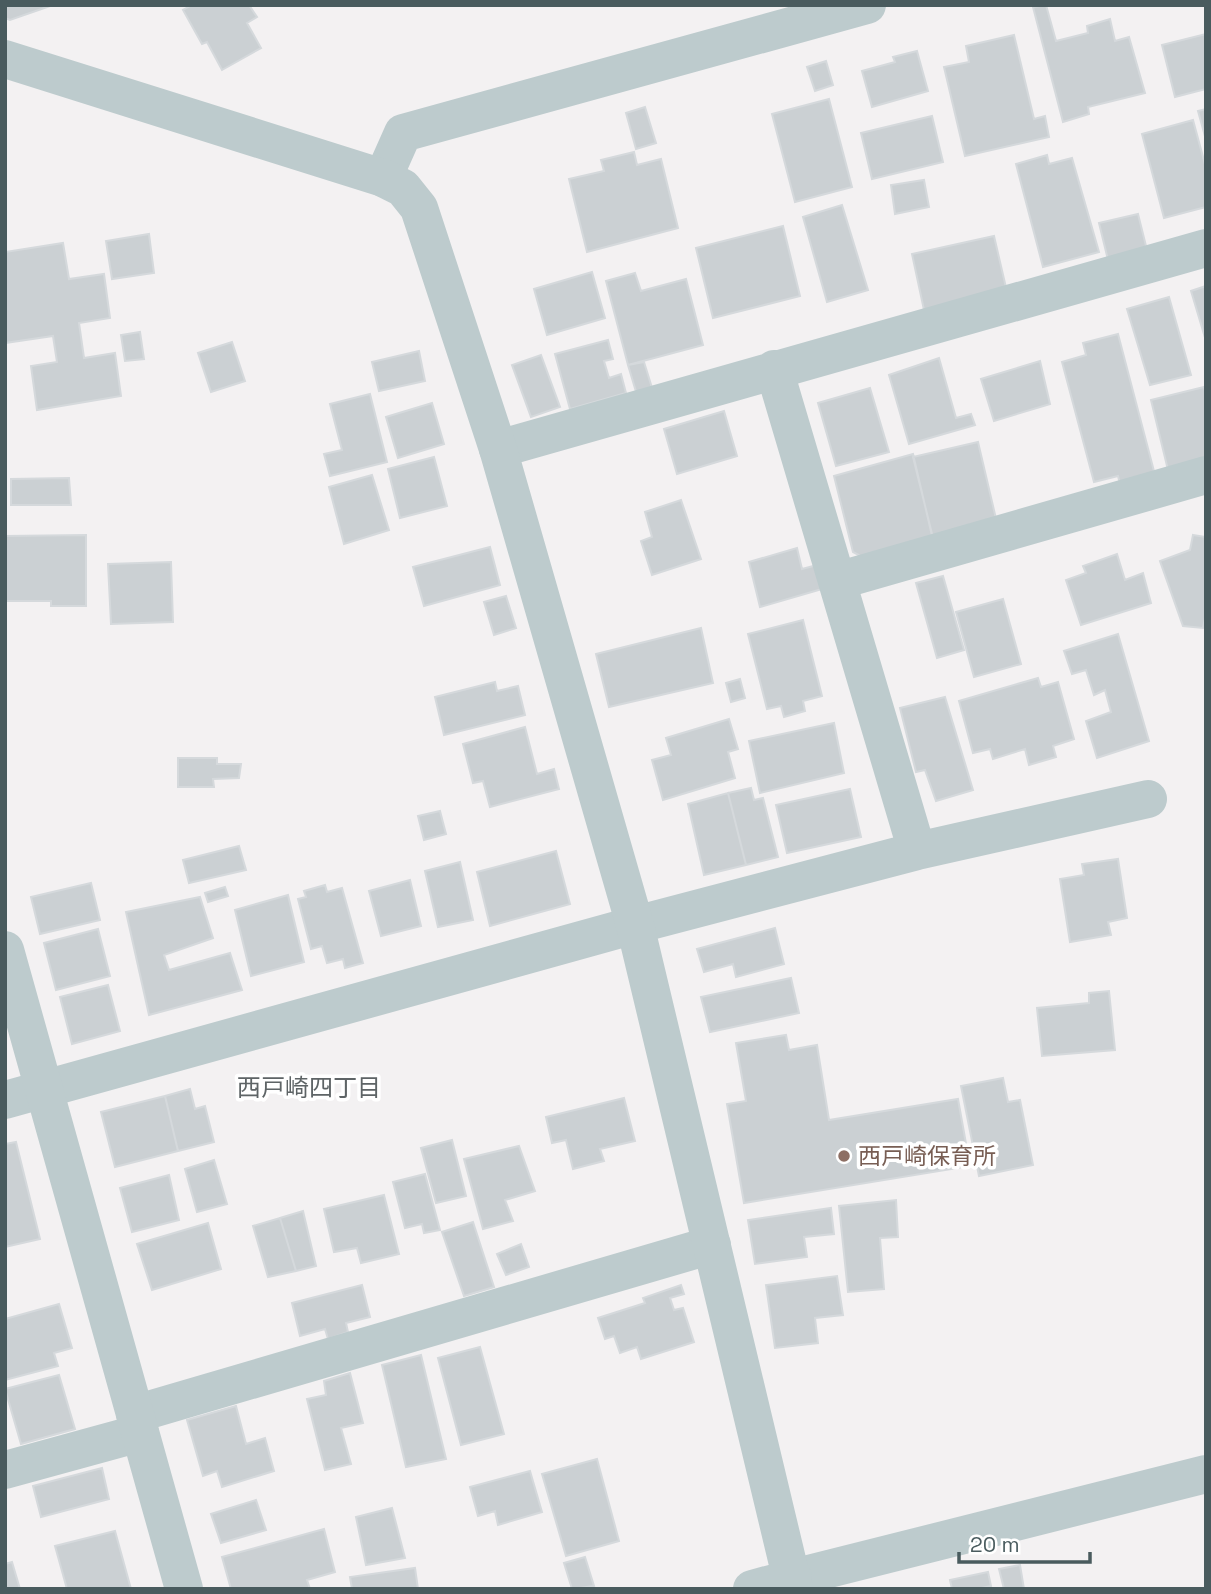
<svg xmlns="http://www.w3.org/2000/svg" width="1211" height="1594" viewBox="0 0 1211 1594" font-family="'Space Grotesk','Noto Sans JP',sans-serif">
  <style>
    .building { fill: #cbd0d3; stroke: #d5d9dc; stroke-width: 2 }
    .lines { fill: none; stroke-linecap: round; stroke-linejoin: round }
    .minor { stroke: #bdcbcd; stroke-width: 38 }
    .tertiary { stroke: #bdcbcd; stroke-width: 38 }
    .education-dot { fill: #8d6e63; stroke: #fff; stroke-width: 2.5 }
    .labels { text-anchor: middle; dominant-baseline: central; stroke-width: 7; stroke-linejoin: round; paint-order: stroke }
    .education-label { font-size: 23px; fill: #785e54; stroke: #fff; text-anchor: start }
    .neighbourhood-label { font-size: 24px; fill: #5e6466; stroke: #fff }
  </style>
  <rect width="100%" height="100%" fill="#f3f1f2"/>
  <path class="building" d="M 5,5 L 53,5 L 10,20 L 5,18 Z
    M 192,5 L 249,5 L 257,17 L 247,23 L 261,48 L 222,70 L 207,42 L 202,44 L 183,10 Z
    M 1046,5 L 1056,41 L 1088,33 L 1087,26 L 1110,19 L 1115,41 L 1129,37 L 1145,93 L 1088,107 L 1089,114 L 1063,122 L 1033,7 Z
    M 1206,34 L 1206,89 L 1175,97 L 1162,45 Z
    M 1014,35 L 1034,119 L 1045,116 L 1049,137 L 965,156 L 944,67 L 969,62 L 966,46 Z
    M 917,51 L 928,91 L 872,107 L 862,71 L 895,62 L 893,57 Z
    M 826,61 L 833,85 L 815,91 L 807,67 Z
    M 829,99 L 852,187 L 795,202 L 772,114 Z
    M 645,107 L 656,143 L 636,149 L 626,113 Z
    M 1206,109 L 1206,140 L 1198,111 Z
    M 932,116 L 943,162 L 872,179 L 861,133 Z
    M 1193,120 L 1206,168 L 1206,207 L 1164,218 L 1142,134 Z
    M 634,152 L 637,165 L 661,159 L 678,228 L 587,252 L 569,179 L 604,171 L 601,160 Z
    M 1047,155 L 1049,164 L 1072,158 L 1099,252 L 1043,267 L 1016,164 Z
    M 924,180 L 929,207 L 895,214 L 891,185 Z
    M 842,205 L 868,290 L 827,302 L 803,217 Z
    M 1138,214 L 1148,254 L 1109,264 L 1099,223 Z
    M 783,226 L 800,296 L 713,318 L 696,248 Z
    M 149,234 L 154,273 L 112,279 L 106,241 Z
    M 994,236 L 1007,292 L 924,310 L 912,254 Z
    M 63,243 L 69,279 L 104,274 L 110,318 L 79,323 L 84,358 L 115,353 L 121,396 L 37,410 L 31,366 L 57,362 L 53,336 L 5,343 L 5,252 Z
    M 592,272 L 605,318 L 547,335 L 534,289 Z
    M 635,273 L 641,291 L 686,279 L 703,345 L 628,365 L 606,281 Z
    M 1206,286 L 1206,341 L 1191,291 Z
    M 1169,297 L 1191,375 L 1150,385 L 1127,309 Z
    M 140,332 L 144,359 L 125,361 L 121,335 Z
    M 1118,334 L 1155,475 L 1120,484 L 1118,476 L 1094,482 L 1062,362 L 1086,355 L 1083,343 Z
    M 608,340 L 613,359 L 604,361 L 609,378 L 621,374 L 626,393 L 570,409 L 555,354 Z
    M 232,342 L 245,381 L 211,392 L 198,353 Z
    M 419,351 L 425,381 L 379,391 L 372,362 Z
    M 541,355 L 560,407 L 531,417 L 512,365 Z
    M 939,358 L 956,418 L 971,414 L 975,425 L 909,444 L 889,375 Z
    M 1040,361 L 1050,404 L 994,421 L 981,379 Z
    M 644,362 L 653,391 L 637,395 L 628,365 Z
    M 1204,387 L 1206,395 L 1206,461 L 1168,470 L 1151,400 Z
    M 870,388 L 889,452 L 836,466 L 818,403 Z
    M 370,394 L 387,462 L 330,476 L 324,454 L 342,450 L 330,404 Z
    M 432,403 L 444,444 L 398,458 L 386,417 Z
    M 724,411 L 737,456 L 677,474 L 664,429 Z
    M 978,442 L 997,523 L 933,538 L 913,457 Z
    M 913,454 L 933,540 L 866,559 L 853,552 L 834,476 Z
    M 434,457 L 447,506 L 400,518 L 388,469 Z
    M 372,475 L 389,530 L 344,544 L 329,487 Z
    M 69,478 L 71,505 L 11,505 L 11,479 Z
    M 681,500 L 701,559 L 652,575 L 641,541 L 652,537 L 645,512 Z
    M 86,535 L 86,606 L 51,606 L 51,601 L 5,601 L 5,536 Z
    M 1193,535 L 1206,537 L 1206,613 L 1203,628 L 1183,626 L 1160,561 L 1190,550 Z
    M 490,547 L 500,585 L 424,606 L 413,567 Z
    M 797,548 L 802,569 L 817,565 L 822,589 L 760,607 L 749,562 Z
    M 1117,554 L 1125,580 L 1143,573 L 1151,603 L 1081,625 L 1066,580 L 1086,573 L 1083,566 Z
    M 171,562 L 173,622 L 111,624 L 108,564 Z
    M 943,576 L 964,650 L 937,658 L 916,583 Z
    M 506,596 L 516,628 L 494,635 L 484,602 Z
    M 1003,599 L 1021,664 L 974,677 L 956,612 Z
    M 803,620 L 822,696 L 803,701 L 805,711 L 784,717 L 781,706 L 767,709 L 748,634 Z
    M 701,628 L 713,683 L 609,707 L 596,654 Z
    M 1118,634 L 1149,741 L 1097,758 L 1086,721 L 1111,712 L 1105,690 L 1094,695 L 1086,670 L 1072,674 L 1064,651 Z
    M 1038,678 L 1041,687 L 1058,682 L 1074,739 L 1053,746 L 1056,757 L 1029,765 L 1025,749 L 993,759 L 990,749 L 973,753 L 959,701 Z
    M 740,679 L 745,698 L 731,702 L 726,683 Z
    M 495,682 L 497,691 L 518,686 L 525,715 L 444,735 L 435,697 Z
    M 945,697 L 973,790 L 936,801 L 925,770 L 916,772 L 900,708 Z
    M 729,719 L 738,749 L 728,752 L 735,778 L 663,800 L 652,760 L 671,755 L 666,738 Z
    M 834,723 L 844,773 L 760,793 L 749,741 Z
    M 525,727 L 537,774 L 554,769 L 559,789 L 490,807 L 483,781 L 473,783 L 463,744 Z
    M 178,758 L 217,758 L 217,764 L 241,764 L 239,778 L 213,779 L 214,787 L 178,787 Z
    M 751,788 L 754,800 L 763,798 L 778,857 L 746,865 L 728,793 Z
    M 850,789 L 861,837 L 787,853 L 776,805 Z
    M 728,793 L 746,865 L 704,875 L 688,804 Z
    M 440,811 L 446,834 L 424,840 L 418,816 Z
    M 239,846 L 246,870 L 189,883 L 183,860 Z
    M 556,851 L 570,904 L 490,926 L 477,872 Z
    M 1118,859 L 1127,918 L 1108,922 L 1111,935 L 1070,942 L 1060,879 L 1084,875 L 1082,864 Z
    M 460,862 L 473,920 L 438,927 L 425,871 Z
    M 410,880 L 421,926 L 381,936 L 369,891 Z
    M 91,883 L 100,920 L 40,934 L 31,897 Z
    M 325,885 L 327,892 L 342,888 L 363,963 L 345,968 L 343,959 L 327,963 L 322,946 L 311,949 L 298,899 L 306,897 L 304,891 Z
    M 225,887 L 228,896 L 208,902 L 205,893 Z
    M 288,895 L 304,962 L 251,976 L 235,910 Z
    M 200,897 L 213,938 L 164,955 L 169,970 L 230,953 L 242,990 L 149,1015 L 126,912 Z
    M 775,928 L 784,964 L 736,977 L 733,964 L 704,972 L 697,949 Z
    M 98,929 L 110,976 L 56,990 L 44,943 Z
    M 791,978 L 799,1013 L 710,1032 L 701,997 Z
    M 108,985 L 120,1031 L 72,1044 L 60,997 Z
    M 1109,991 L 1115,1050 L 1042,1056 L 1037,1008 L 1089,1003 L 1089,993 Z
    M 786,1035 L 789,1050 L 817,1045 L 829,1120 L 958,1099 L 970,1166 L 744,1203 L 727,1104 L 746,1101 L 736,1043 Z
    M 1003,1078 L 1008,1102 L 1020,1100 L 1033,1165 L 979,1176 L 961,1086 Z
    M 190,1089 L 195,1109 L 205,1106 L 214,1142 L 178,1151 L 165,1096 Z
    M 165,1096 L 178,1151 L 115,1167 L 101,1112 Z
    M 624,1098 L 635,1141 L 600,1149 L 604,1161 L 573,1169 L 566,1140 L 552,1143 L 546,1117 Z
    M 452,1140 L 466,1196 L 436,1203 L 421,1148 Z
    M 16,1142 L 40,1239 L 5,1247 L 5,1144 Z
    M 519,1146 L 535,1191 L 505,1200 L 513,1221 L 483,1229 L 464,1159 Z
    M 214,1160 L 227,1204 L 197,1212 L 185,1169 Z
    M 425,1174 L 440,1230 L 424,1233 L 422,1224 L 405,1228 L 393,1182 Z
    M 169,1175 L 179,1220 L 132,1232 L 120,1188 Z
    M 384,1195 L 399,1254 L 361,1263 L 357,1248 L 334,1252 L 324,1209 Z
    M 896,1200 L 898,1237 L 880,1238 L 884,1289 L 848,1292 L 839,1206 Z
    M 831,1208 L 834,1234 L 804,1237 L 807,1257 L 755,1264 L 748,1220 Z
    M 303,1211 L 316,1266 L 296,1271 L 280,1218 Z
    M 280,1218 L 296,1271 L 268,1277 L 253,1226 Z
    M 473,1222 L 494,1287 L 464,1296 L 442,1232 Z
    M 208,1223 L 221,1269 L 152,1290 L 137,1244 Z
    M 521,1244 L 529,1267 L 506,1275 L 497,1254 Z
    M 837,1276 L 843,1315 L 815,1318 L 818,1343 L 775,1348 L 766,1285 Z
    M 362,1285 L 370,1317 L 346,1323 L 348,1332 L 328,1339 L 325,1329 L 300,1336 L 292,1303 Z
    M 681,1285 L 684,1294 L 670,1298 L 674,1310 L 683,1308 L 694,1342 L 641,1359 L 637,1347 L 620,1353 L 614,1336 L 605,1339 L 598,1318 L 645,1303 L 643,1298 Z
    M 59,1304 L 72,1348 L 54,1353 L 58,1366 L 5,1380 L 5,1319 Z
    M 480,1347 L 504,1434 L 461,1445 L 438,1358 Z
    M 421,1355 L 446,1459 L 406,1467 L 382,1365 Z
    M 350,1373 L 363,1423 L 341,1428 L 351,1464 L 325,1470 L 307,1399 L 326,1395 L 324,1381 Z
    M 59,1375 L 75,1429 L 21,1444 L 5,1389 Z
    M 236,1406 L 246,1444 L 265,1438 L 274,1471 L 222,1487 L 217,1471 L 203,1476 L 187,1420 Z
    M 597,1459 L 619,1541 L 566,1556 L 542,1474 Z
    M 102,1468 L 109,1499 L 41,1517 L 33,1486 Z
    M 530,1471 L 542,1512 L 498,1525 L 495,1511 L 478,1516 L 470,1487 Z
    M 256,1500 L 266,1530 L 221,1543 L 211,1514 Z
    M 392,1508 L 405,1558 L 366,1565 L 356,1517 Z
    M 324,1529 L 335,1572 L 307,1580 L 310,1589 L 231,1589 L 222,1557 Z
    M 115,1531 L 131,1589 L 67,1589 L 55,1546 Z
    M 585,1557 L 594,1586 L 572,1589 L 564,1563 Z
    M 12,1562 L 20,1589 L 5,1589 L 5,1564 Z
    M 1020,1565 L 1024,1589 L 1004,1589 L 999,1569 Z
    M 415,1568 L 418,1589 L 352,1589 L 350,1577 Z
    M 988,1572 L 991,1586 L 977,1589 L 952,1589 L 950,1580 Z"/>
  <g class="lines">
    <path class="minor" d="M 383,178 L 403,133 L 867,5
      M 774,369 L 917,851
      M 498,449 L 1206,248
      M 837,581 L 1206,475
      M 5,1100 L 635,925 L 917,851 L 1148,799
      M 135,1414 L 712,1245
      M 5,1470 L 140,1433
      M 793,1578 L 1206,1474"/>
    <path class="tertiary" d="M 5,59 L 383,178 L 403,188 L 419,208 L 498,449 L 635,925 L 794,1589
      M 5,950 L 184,1589
      M 752,1589 L 793,1578"/>
  </g>
  <circle class="education-dot" cx="844" cy="1156" r="7"/>
  <g class="labels">
    <g class="education-label">
      <text x="858" y="1156">西戸崎保育所</text>
    </g>
    <g class="neighbourhood-label">
      <text x="309" y="1087">西戸崎四丁目</text>
    </g>
  </g>
  <rect width="1211" height="1594" fill="none" stroke="#495b5e" stroke-width="14"/>
  <path d="M959 1552v10h131v-10" fill="none" stroke="#495b5e" stroke-width="3.5"/>
  <text x="970" y="1552" font-size="21" fill="#495b5e" stroke="#ffffff" stroke-width="5" paint-order="stroke">20 m</text>
</svg>
